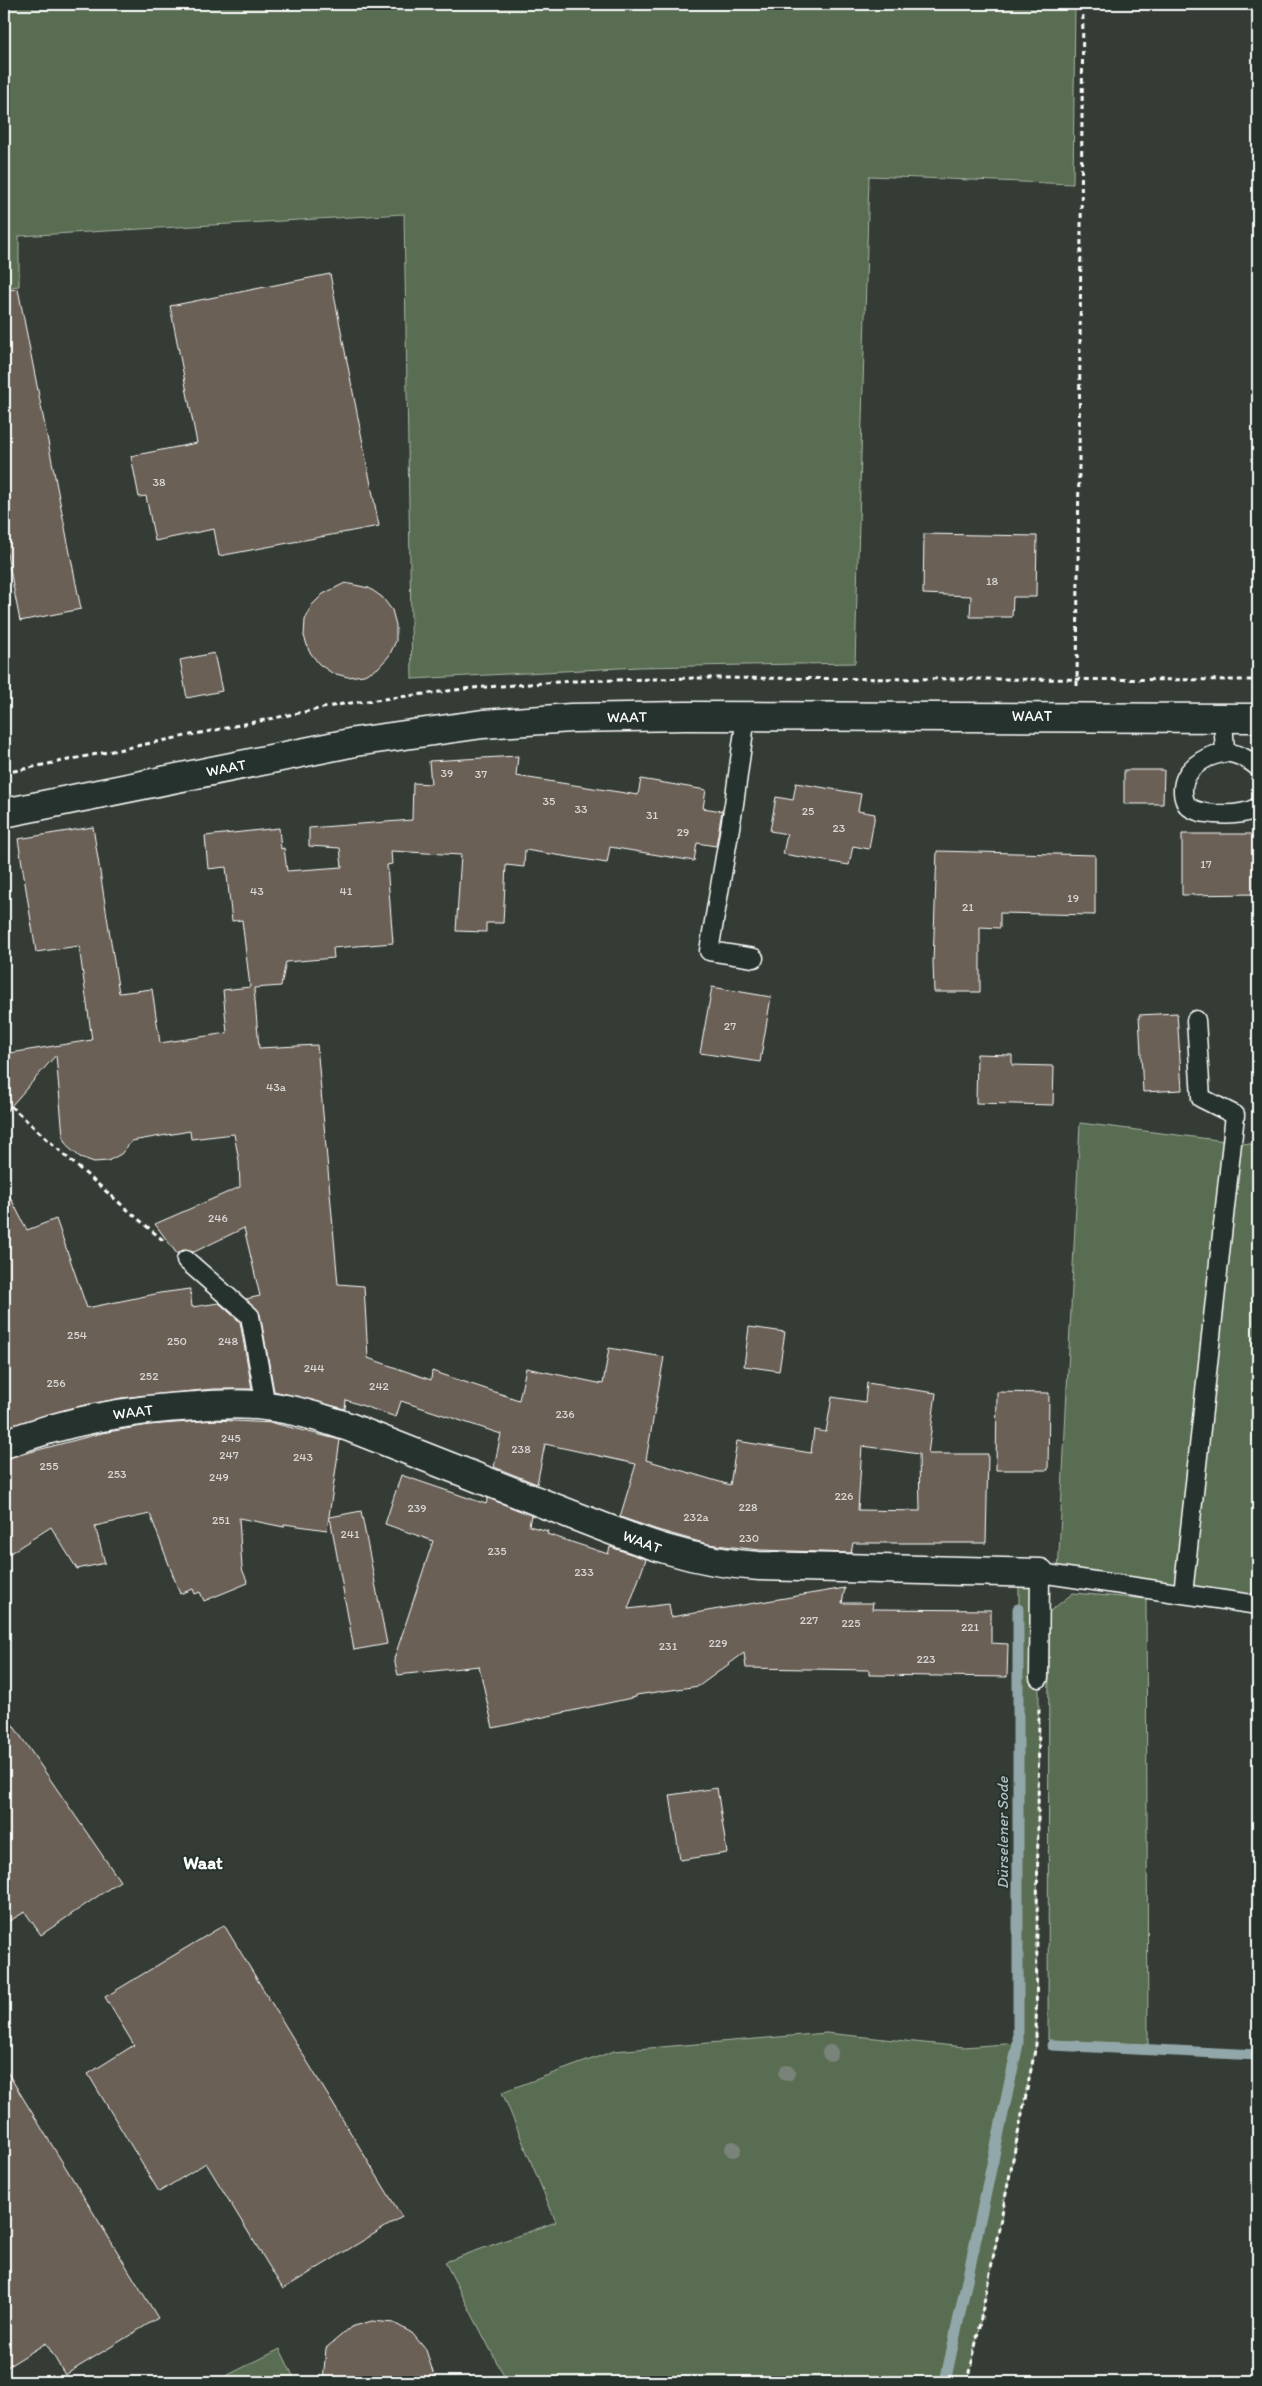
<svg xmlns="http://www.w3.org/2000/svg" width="1262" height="2386" viewBox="0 0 1262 2386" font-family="Itim,sans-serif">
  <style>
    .green { fill: #596d51; stroke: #acb6a8 }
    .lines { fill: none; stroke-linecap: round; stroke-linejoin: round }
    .stream { stroke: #92a7a9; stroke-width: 11 }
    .building { fill: #6b6057; stroke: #fff; fill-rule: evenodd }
    .service-casing { stroke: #fff; stroke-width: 21 }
    .minor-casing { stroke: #fff; stroke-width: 31 }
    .secondary-casing { stroke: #fff; stroke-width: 31 }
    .path { stroke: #fff; stroke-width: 3; stroke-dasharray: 5 4; stroke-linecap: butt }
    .service { stroke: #26332d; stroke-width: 18 }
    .minor { stroke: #26332d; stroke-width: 28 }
    .secondary { stroke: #26332d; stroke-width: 28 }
    .tree { fill: #7a8379 }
    .labels { text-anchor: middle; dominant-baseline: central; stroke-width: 4; stroke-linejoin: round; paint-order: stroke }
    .number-label { font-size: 12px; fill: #dad7d5 }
    .street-label { font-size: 15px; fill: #fff; stroke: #26332d }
    .water-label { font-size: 16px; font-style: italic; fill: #aebdbf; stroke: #26332d }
    .quarter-label { font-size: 18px; font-weight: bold; fill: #fff; stroke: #26332d }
  </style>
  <rect width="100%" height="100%" fill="#343c35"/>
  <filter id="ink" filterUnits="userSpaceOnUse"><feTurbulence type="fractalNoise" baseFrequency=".02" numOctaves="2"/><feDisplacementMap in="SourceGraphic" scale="10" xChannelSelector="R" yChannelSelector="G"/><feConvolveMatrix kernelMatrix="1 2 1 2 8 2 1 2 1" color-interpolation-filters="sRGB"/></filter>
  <g filter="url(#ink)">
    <path class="green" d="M 4,4 L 1075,4 L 1073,184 L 869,176 L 855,663 L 639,667 L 412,679 L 404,214 L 19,236 L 19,286 L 4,288 Z
      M 1080,1123 L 1258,1145 L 1258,1605 L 1058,1575 Z
      M 1019,1572 L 1040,1573 L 1036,2045 L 968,2382 L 507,2382 L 445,2262 L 556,2222 L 502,2092 L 614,2051 L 826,2033 L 964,2047 L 1018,2043 Z
      M 1073,1593 L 1146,1599 L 1148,2044 L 1048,2040 L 1049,1612 Z
      M 280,2349 L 296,2382 L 214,2382 Z"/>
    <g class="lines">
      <path class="stream" d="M 1052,2045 L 1258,2055
        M 945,2382 L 1018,2044 L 1018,1609"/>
    </g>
    <path class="building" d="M 330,274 L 379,526 L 219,556 L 214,529 L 155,541 L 146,496 L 139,497 L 131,456 L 197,443 L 170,306 Z
      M 18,289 L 81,609 L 20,621 L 4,539 L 4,290 Z
      M 924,534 L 1037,536 L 1036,597 L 1013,597 L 1012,617 L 970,617 L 971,596 L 923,594 Z
      M 345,583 L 369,588 L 382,597 L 392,610 L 396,625 L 396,641 L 389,656 L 378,668 L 364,675 L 348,677 L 332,673 L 319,664 L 309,651 L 304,636 L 305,620 L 312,605 L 323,594 Z
      M 214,653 L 222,691 L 187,698 L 180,660 Z
      M 518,756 L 516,776 L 638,795 L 641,779 L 706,790 L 703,808 L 722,811 L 716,846 L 697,843 L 694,861 L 610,847 L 607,863 L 525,850 L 524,867 L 506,865 L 503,923 L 486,923 L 486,932 L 456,931 L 461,855 L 391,851 L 392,864 L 387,865 L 393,943 L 333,948 L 334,958 L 286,962 L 281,986 L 254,988 L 259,1048 L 317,1045 L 338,1284 L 364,1286 L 368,1358 L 431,1380 L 432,1371 L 519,1400 L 526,1368 L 603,1384 L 609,1348 L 664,1357 L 646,1460 L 730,1485 L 737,1441 L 811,1453 L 814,1430 L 826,1432 L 832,1397 L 865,1402 L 867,1383 L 936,1393 L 928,1454 L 988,1454 L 986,1543 L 853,1543 L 851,1553 L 760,1550 L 707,1544 L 658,1530 L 620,1517 L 636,1464 L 545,1444 L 537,1484 L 494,1467 L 501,1434 L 401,1401 L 396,1417 L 346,1400 L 345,1409 L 274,1391 L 260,1314 L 246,1299 L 260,1296 L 244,1228 L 194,1252 L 183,1250 L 177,1254 L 155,1224 L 240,1187 L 239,1161 L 234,1134 L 191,1139 L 190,1131 L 132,1141 L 121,1154 L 108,1161 L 94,1162 L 80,1157 L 69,1148 L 63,1136 L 56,1055 L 4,1114 L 4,1054 L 92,1040 L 79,946 L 36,952 L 18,839 L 93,827 L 119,993 L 152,989 L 160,1043 L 227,1033 L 223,990 L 250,987 L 242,920 L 232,921 L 226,867 L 208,869 L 205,836 L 279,828 L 281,849 L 284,848 L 287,871 L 342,867 L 340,848 L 309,846 L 309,828 L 412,820 L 413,783 L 431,784 L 429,761 ZM 862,1446 L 919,1454 L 920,1511 L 858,1510 Z
      M 1124,770 L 1164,770 L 1163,804 L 1124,804 Z
      M 796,783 L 861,794 L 858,811 L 875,814 L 869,849 L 853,846 L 849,865 L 783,854 L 787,834 L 770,831 L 776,797 L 793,800 Z
      M 1182,834 L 1258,834 L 1258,894 L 1182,895 Z
      M 937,851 L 1095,855 L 1095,915 L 1000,913 L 1000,928 L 980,927 L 980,992 L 934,992 L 933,962 Z
      M 712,987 L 771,997 L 760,1062 L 700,1053 Z
      M 1177,1013 L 1182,1090 L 1143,1092 L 1139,1015 Z
      M 977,1054 L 1012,1055 L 1012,1065 L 1054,1066 L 1053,1105 L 976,1103 Z
      M 4,1185 L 27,1230 L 56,1219 L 87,1308 L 160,1293 L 190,1289 L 192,1307 L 219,1303 L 240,1322 L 252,1389 L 213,1389 L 121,1398 L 71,1408 L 4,1428 Z
      M 749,1327 L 785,1332 L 779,1371 L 744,1366 Z
      M 997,1392 L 1049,1393 L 1048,1470 L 996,1470 Z
      M 215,1420 L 273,1423 L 340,1440 L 327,1530 L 284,1524 L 284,1527 L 239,1518 L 242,1569 L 248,1583 L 204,1601 L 200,1592 L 195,1594 L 193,1589 L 180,1594 L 150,1514 L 95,1526 L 105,1563 L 77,1569 L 51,1527 L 4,1557 L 4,1459 L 102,1433 L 149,1425 Z
      M 401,1475 L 486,1504 L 488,1498 L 531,1515 L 529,1526 L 548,1531 L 547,1534 L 608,1554 L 610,1547 L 646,1559 L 628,1609 L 669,1604 L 671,1617 L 845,1588 L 842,1603 L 873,1603 L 872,1609 L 991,1610 L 991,1643 L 1008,1644 L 1007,1677 L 869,1675 L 869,1670 L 746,1668 L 744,1653 L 699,1686 L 636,1695 L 636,1697 L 493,1728 L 479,1666 L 398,1675 L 394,1659 L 433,1541 L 385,1524 Z
      M 361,1511 L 387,1644 L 354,1650 L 330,1517 Z
      M 4,1712 L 120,1881 L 41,1935 L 25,1912 L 4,1924 Z
      M 717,1788 L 727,1853 L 680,1860 L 670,1795 Z
      M 224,1925 L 402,2217 L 283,2289 L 206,2163 L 159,2192 L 88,2074 L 134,2045 L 105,1997 Z
      M 4,2067 L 158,2318 L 65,2375 L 46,2343 L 4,2369 Z
      M 372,2321 L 394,2323 L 412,2333 L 426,2350 L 436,2382 L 323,2382 L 326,2348 L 351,2327 Z"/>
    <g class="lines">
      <defs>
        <path id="service" d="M 746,716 L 734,804 L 709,951 L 754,958
          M 1223,718 L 1225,752
          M 1258,767 C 1250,760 1234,751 1223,753 C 1204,756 1182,770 1183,792 C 1183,796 1185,803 1188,806 C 1195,812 1205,813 1214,814 C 1229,815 1245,815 1258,807
          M 186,1260 L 250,1316 L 266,1406
          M 1183,1594 L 1235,1115 L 1201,1098 L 1196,1020
          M 1039,1678 L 1040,1573 L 1258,1605"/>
        <path id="minor" d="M 4,1444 C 66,1421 130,1409 197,1406 C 219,1404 242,1403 265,1406 C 294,1409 322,1418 349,1427 C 417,1454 484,1480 552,1507 C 622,1534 682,1562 759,1566 L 1040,1573"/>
        <path id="secondary" d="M 4,813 L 355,742 L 483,724 L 571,718 L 685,716 L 1258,718"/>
      </defs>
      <use href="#service" class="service-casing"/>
      <use href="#minor" class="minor-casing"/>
      <use href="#secondary" class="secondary-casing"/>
      <path class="path" d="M 1077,686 L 1083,4
        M 4,773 L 343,704 L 472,688 L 573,681 L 695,678 L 1258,680
        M 4,1100 L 79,1168 L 165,1242
        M 968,2382 L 1036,2045 L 1039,1706"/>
      <use href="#service" class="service"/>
      <use href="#minor" class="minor"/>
      <use href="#secondary" class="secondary"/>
    </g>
    <g class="tree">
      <circle cx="830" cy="2053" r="8"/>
      <circle cx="787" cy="2073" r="8"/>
      <circle cx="733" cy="2149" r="8"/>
    </g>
  </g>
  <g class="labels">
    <g class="number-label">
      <text x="159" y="482">38</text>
      <text x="992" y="581">18</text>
      <text x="447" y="773">39</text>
      <text x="481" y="774">37</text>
      <text x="549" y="801">35</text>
      <text x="581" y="809">33</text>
      <text x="808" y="811">25</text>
      <text x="652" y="815">31</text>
      <text x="839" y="828">23</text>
      <text x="683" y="832">29</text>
      <text x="1206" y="864">17</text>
      <text x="257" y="891">43</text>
      <text x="346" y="891">41</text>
      <text x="1073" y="898">19</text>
      <text x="968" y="907">21</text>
      <text x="730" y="1026">27</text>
      <text x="276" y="1087">43a</text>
      <text x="218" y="1218">246</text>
      <text x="77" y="1335">254</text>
      <text x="177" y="1341">250</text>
      <text x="228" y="1341">248</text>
      <text x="314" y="1368">244</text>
      <text x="149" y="1376">252</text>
      <text x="56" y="1383">256</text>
      <text x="379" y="1386">242</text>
      <text x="565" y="1414">236</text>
      <text x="231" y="1438">245</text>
      <text x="521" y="1449">238</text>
      <text x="229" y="1455">247</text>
      <text x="303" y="1457">243</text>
      <text x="49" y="1466">255</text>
      <text x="117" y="1474">253</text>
      <text x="219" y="1477">249</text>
      <text x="844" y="1496">226</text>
      <text x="748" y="1507">228</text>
      <text x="417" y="1508">239</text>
      <text x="696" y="1517">232a</text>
      <text x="221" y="1520">251</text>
      <text x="350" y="1534">241</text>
      <text x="749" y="1538">230</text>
      <text x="497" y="1551">235</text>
      <text x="584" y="1572">233</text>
      <text x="809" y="1620">227</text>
      <text x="851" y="1623">225</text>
      <text x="970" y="1627">221</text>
      <text x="718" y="1643">229</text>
      <text x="668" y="1646">231</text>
      <text x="926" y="1659">223</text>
    </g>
    <g class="street-label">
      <text x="1032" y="716">WAAT</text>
      <text transform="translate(627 717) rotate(-1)">WAAT</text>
      <text transform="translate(226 768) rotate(-11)">WAAT</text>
      <text transform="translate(133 1412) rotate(-7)">WAAT</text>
      <text transform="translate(642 1542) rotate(21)">WAAT</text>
    </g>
    <g class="water-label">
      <text transform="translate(1002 1833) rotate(-90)">Dürselener Sode</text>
    </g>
    <g class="quarter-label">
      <text x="203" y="1863">Waat</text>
    </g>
  </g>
  <rect width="1262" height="2386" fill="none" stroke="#26332d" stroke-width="20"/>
  <rect x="10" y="10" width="1242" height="2366" fill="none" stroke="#fff" stroke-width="2" filter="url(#ink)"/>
</svg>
